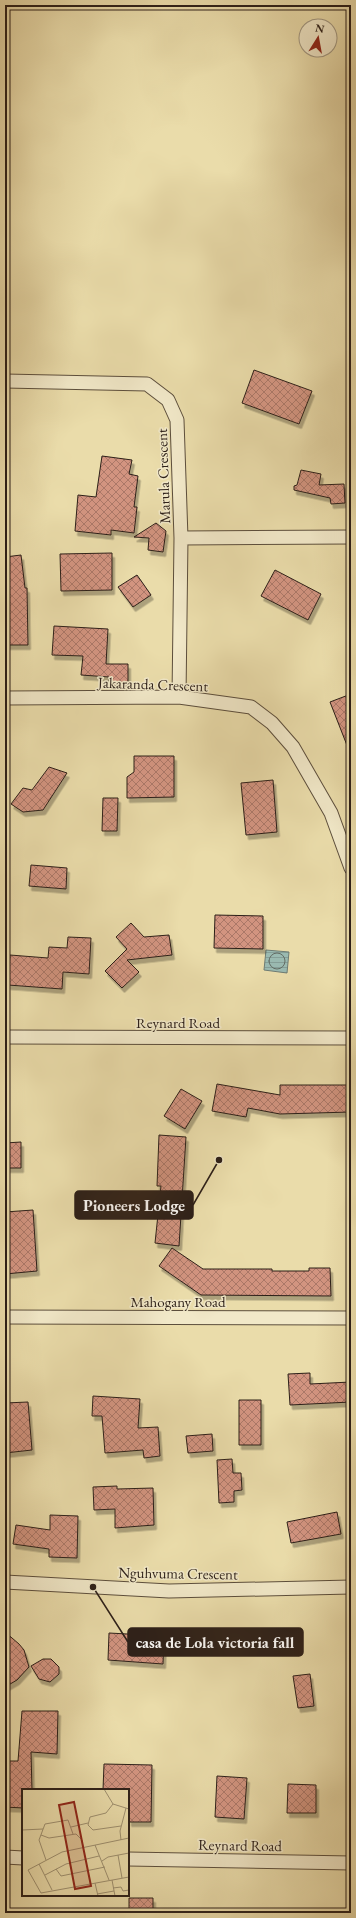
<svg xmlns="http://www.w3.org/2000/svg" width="356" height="1918" viewBox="0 0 356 1918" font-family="'EB Garamond',serif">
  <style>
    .water { fill: url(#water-rules); stroke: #6e7c74 }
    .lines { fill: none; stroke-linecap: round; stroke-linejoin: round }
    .shore { stroke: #636c64; stroke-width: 1 }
    .building { fill: url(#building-cross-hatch); stroke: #2c1f18; filter: url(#shadow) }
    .street-casing { stroke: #5c4e3c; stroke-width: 15 }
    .street { stroke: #f1e8c8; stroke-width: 13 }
    .labels { text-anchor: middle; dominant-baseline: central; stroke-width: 3; stroke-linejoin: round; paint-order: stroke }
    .street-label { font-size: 15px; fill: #2c1f18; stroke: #f1e8c8 }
    .inset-road { fill: none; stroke: #9e9070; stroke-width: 1 }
    .view { fill: #8f2418; fill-opacity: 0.15; stroke: #8f2418; stroke-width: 2 }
    .inset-edge { fill: none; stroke: #2c1f18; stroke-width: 2 }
    .leader { fill: none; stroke: #2c1f18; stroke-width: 1.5 }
    .callout-dot { fill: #2c1f18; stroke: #f1e8c8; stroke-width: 1.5 }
    .callout { fill: #2c1f18; stroke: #2c1f18; stroke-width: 1.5 }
    .callout-label { font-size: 16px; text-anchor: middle; font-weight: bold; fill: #fff }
  </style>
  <defs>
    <pattern id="water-rules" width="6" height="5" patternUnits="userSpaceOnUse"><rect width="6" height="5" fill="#9abab1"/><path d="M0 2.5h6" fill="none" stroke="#859f98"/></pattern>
    <pattern id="building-cross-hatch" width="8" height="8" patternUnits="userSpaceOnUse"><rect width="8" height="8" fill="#d29480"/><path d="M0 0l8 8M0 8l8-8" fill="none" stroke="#ab7868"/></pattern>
    <filter id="shadow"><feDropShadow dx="2.5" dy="4.5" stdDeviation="0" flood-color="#0004"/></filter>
  </defs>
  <rect width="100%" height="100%" fill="#eadcaa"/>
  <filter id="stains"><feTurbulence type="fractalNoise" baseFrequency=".005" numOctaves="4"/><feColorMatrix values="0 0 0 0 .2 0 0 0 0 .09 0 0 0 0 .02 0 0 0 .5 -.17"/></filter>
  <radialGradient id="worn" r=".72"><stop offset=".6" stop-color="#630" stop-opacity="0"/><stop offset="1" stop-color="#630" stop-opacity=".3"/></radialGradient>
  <path class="water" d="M 266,950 L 289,952 L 287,973 L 264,970 Z"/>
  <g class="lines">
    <path class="shore" d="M269 961a8 8 0 1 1 16 0a8 8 0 1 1-16 0Z"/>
  </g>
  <path class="building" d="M 254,370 L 312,391 L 299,424 L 242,403 Z
    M 102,456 L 132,460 L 129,474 L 138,476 L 134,507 L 137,507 L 134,533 L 111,530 L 111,535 L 75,531 L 78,495 L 96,497 Z
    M 301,470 L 321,474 L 319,485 L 344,484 L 345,503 L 331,504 L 330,498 L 294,490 L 294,486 L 297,485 Z
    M 156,523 L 166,531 L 163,552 L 148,550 L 149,538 L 134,537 Z
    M 112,553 L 112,590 L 61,591 L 60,554 Z
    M 21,555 L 25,588 L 27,588 L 28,645 L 5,645 L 5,557 Z
    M 275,570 L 321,594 L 308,620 L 261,596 Z
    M 137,575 L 151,595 L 133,607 L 118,587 Z
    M 54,626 L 108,629 L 106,664 L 128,664 L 128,686 L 109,685 L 109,677 L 81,675 L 83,656 L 52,655 Z
    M 351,694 L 351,753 L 350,753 L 330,702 Z
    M 134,756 L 174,756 L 174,797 L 127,798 L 127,777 L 134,772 Z
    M 49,767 L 67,773 L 43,810 L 23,812 L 11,804 L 23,788 L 32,790 Z
    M 273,780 L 277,832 L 246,835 L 241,783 Z
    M 103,798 L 118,798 L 117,831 L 102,831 Z
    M 31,865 L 67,868 L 66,889 L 29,886 Z
    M 215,915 L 263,916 L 263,949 L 214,948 Z
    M 131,923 L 144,937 L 169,935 L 172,955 L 127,960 L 139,972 L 122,988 L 105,971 L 127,949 L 116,937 Z
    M 68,937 L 91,938 L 89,974 L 63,972 L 62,989 L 8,985 L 10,955 L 48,958 L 49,947 L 67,948 Z
    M 217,1084 L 280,1095 L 280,1085 L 351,1085 L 351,1112 L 280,1114 L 248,1108 L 246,1117 L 212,1111 Z
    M 181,1089 L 202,1101 L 185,1129 L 164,1116 Z
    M 159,1135 L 186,1137 L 179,1246 L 155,1243 L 161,1186 L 157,1186 Z
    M 21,1142 L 21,1168 L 5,1168 L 5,1143 Z
    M 33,1210 L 37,1271 L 5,1274 L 5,1212 Z
    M 172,1248 L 203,1269 L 272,1269 L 272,1271 L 309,1271 L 309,1268 L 330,1268 L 331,1296 L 201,1295 L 159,1266 Z
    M 310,1373 L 310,1384 L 351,1382 L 351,1402 L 290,1405 L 288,1374 Z
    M 93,1396 L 140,1399 L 138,1428 L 158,1427 L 160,1456 L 144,1458 L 143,1450 L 105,1453 L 102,1416 L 92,1416 Z
    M 239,1400 L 261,1400 L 261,1445 L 239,1445 Z
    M 28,1402 L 32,1450 L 5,1453 L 5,1403 Z
    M 212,1434 L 213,1451 L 188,1453 L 186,1436 Z
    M 232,1459 L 233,1473 L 241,1473 L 242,1490 L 234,1491 L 234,1502 L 219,1503 L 217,1460 Z
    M 117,1486 L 117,1489 L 153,1488 L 154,1525 L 115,1528 L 115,1509 L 94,1510 L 93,1487 Z
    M 337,1512 L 341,1534 L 291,1543 L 287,1522 Z
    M 50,1515 L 78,1516 L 77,1558 L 49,1557 L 49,1549 L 13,1544 L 16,1525 L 50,1530 Z
    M 5,1632 L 19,1644 L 24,1650 L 29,1667 L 17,1680 L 5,1687 Z
    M 109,1633 L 164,1636 L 163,1664 L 108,1660 Z
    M 43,1659 L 51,1659 L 59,1667 L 59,1674 L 50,1682 L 39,1679 L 31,1666 Z
    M 310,1674 L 314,1706 L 298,1708 L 293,1676 Z
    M 22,1711 L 58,1711 L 57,1754 L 31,1752 L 32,1790 L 23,1790 L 23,1808 L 5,1807 L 5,1761 L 18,1761 Z
    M 104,1764 L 152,1765 L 151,1822 L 129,1822 L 128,1790 L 103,1790 Z
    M 217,1776 L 247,1778 L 244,1819 L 215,1817 Z
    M 288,1784 L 316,1785 L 316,1813 L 287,1813 Z
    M 129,1898 L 153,1898 L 153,1913 L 129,1913 Z"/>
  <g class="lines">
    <defs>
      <path id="street" d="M 5,381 L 147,384 L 168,400 L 177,420 L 181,538 L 179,697
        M 181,538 L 351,537
        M 5,698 L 179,697 L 251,707 L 272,723 L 293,747 L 331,813 L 351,868
        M 5,1037 L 351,1038
        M 5,1317 L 351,1318
        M 5,1582 L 169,1591 L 351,1587
        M 5,1857 L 23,1858
        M 128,1859 L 351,1863"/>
    </defs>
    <use href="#street" class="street-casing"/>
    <use href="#street" class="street"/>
  </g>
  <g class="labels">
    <g class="street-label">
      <text transform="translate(163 476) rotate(-92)">Marula Crescent</text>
      <text transform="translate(153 684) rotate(2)">Jakaranda Crescent</text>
      <text x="178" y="1022">Reynard Road</text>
      <text x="178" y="1301">Mahogany Road</text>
      <text transform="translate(178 1573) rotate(1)">Nguhvuma Crescent</text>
      <text transform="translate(240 1845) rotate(1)">Reynard Road</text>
    </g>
  </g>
  <g transform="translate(22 1789)">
    <rect width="107" height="107" fill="#eadcaa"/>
    <path class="inset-road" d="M 82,0 L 91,15 L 107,20M 91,15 L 84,24 L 68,28 L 66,36 L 71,41 L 99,37M 49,38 L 66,34M 0,41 L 21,40M 19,46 L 27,49 L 54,45 L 60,51 L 61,58M 107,49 L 40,63 L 6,81 L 19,104 L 107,88M 99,51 L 98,42 L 104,19M 73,56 L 87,91M 96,66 L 100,89M 24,71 L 17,51 L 23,35 L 46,31 L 51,45M 80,72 L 86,68 L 107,64M 17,75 L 30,101M 34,80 L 39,87 L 83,78M 23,86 L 44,75 L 77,67M 90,91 L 93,107M 73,94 L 76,107M 91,99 L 99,98 L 101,102 L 107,101M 75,105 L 92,102"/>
    <path class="view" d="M 52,13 L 69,97 L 53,100 L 37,16 Z"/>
    <rect width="107" height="107" class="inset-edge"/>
  </g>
  <path class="leader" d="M219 1160L193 1205M93 1587L128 1642"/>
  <g class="callout-dot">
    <circle cx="219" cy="1160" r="4"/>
    <circle cx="93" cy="1587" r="4"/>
  </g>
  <g class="callout">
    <rect x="75" y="1191" width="118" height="28" rx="4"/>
    <rect x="128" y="1628" width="175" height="28" rx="4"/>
  </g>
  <g class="callout-label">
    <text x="134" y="1211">Pioneers Lodge</text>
    <text x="215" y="1648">casa de Lola victoria fall</text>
  </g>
  <rect width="356" height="1918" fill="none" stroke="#eadcaa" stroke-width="20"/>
  <rect x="6" y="6" width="344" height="1906" fill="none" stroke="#2c1f18" stroke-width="2"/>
  <rect x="10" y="10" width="336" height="1898" fill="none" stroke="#2c1f18"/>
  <g transform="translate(318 38) rotate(11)"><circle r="19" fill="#f1e8c8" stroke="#a29882"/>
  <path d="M0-3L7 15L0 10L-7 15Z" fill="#8f2418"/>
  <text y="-6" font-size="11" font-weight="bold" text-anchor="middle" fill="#2c1f18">N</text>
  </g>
  <rect width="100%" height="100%" filter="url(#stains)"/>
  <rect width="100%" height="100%" fill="url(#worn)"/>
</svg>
